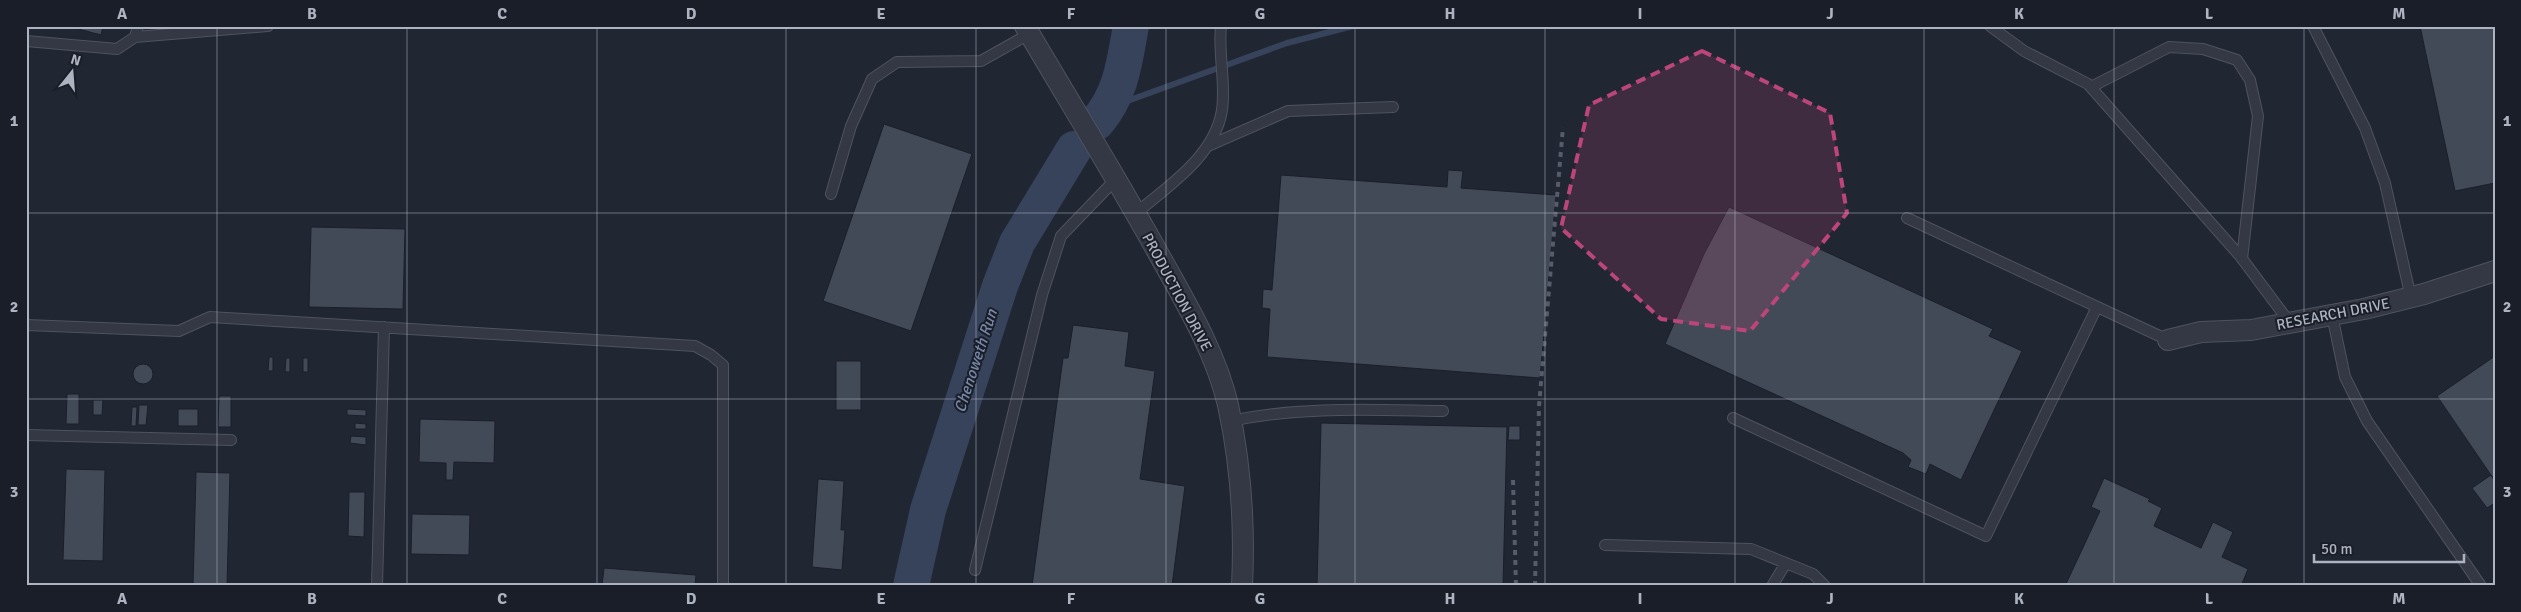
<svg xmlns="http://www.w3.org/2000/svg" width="2521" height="612" viewBox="0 0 2521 612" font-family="Signika,sans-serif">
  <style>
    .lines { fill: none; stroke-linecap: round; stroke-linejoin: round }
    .stream { stroke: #37425b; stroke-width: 6 }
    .river { stroke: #37425b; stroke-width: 36 }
    .building { fill: #424957; stroke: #1b1f2a }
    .service-casing { stroke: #4e535f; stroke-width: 12 }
    .minor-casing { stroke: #4e535f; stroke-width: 22 }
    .service { stroke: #343844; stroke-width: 10 }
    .minor { stroke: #343844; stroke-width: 20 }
    .rail { stroke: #565c6a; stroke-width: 4; stroke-dasharray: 5 5; stroke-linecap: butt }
    .marked { fill: #bc467a; fill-opacity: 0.2; stroke: #bc467a; stroke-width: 4; stroke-dasharray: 10 6; stroke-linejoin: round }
    .grid { fill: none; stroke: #aeb3c1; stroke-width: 1; stroke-opacity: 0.55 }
    .labels { text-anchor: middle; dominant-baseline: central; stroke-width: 4; stroke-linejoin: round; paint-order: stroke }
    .street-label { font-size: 15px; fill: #aeb3c1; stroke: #191e28 }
    .water-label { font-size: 16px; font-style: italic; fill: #7886a7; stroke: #191e28 }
    .neatline { fill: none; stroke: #aeb3c1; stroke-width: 2 }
    .grid-label { font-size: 16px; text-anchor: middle; font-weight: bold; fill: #aeb3c1 }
  </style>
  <rect width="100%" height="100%" fill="#212633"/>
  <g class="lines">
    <path class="stream" d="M 1108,108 L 1287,43 L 1353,26"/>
    <path class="river" d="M 1097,122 C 1122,92 1124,63 1131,26
      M 911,586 L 928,510 L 1000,286 L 1017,243 L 1074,149"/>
  </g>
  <path class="building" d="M 67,26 L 103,26 L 101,35 Z
    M 2420,26 L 2495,26 L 2495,183 L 2455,191 Z
    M 884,124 L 972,154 L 911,331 L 823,301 Z
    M 1448,170 L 1463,171 L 1461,188 L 1556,195 L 1540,378 L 1267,357 L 1270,309 L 1262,308 L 1263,289 L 1272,290 L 1281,175 L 1447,187 Z
    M 1729,207 L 1993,329 L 1989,336 L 2022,351 L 1961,480 L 1930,464 L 1926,474 L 1908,467 L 1911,460 L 1903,453 L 1665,344 L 1704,254 Z
    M 311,227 L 405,229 L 403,309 L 309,307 Z
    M 1073,325 L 1129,332 L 1125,366 L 1155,371 L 1140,479 L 1185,486 L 1172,586 L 1032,586 L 1063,358 L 1068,358 Z
    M 2495,356 L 2495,481 L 2437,396 Z
    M 269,357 L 273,357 L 273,371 L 268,371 Z
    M 286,358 L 290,358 L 290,372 L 285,372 Z
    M 303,358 L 308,358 L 308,372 L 303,372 Z
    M 836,361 L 861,361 L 861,410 L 836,410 Z
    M133 374a10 10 0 1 1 20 0a10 10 0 1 1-20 0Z
    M 67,394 L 79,394 L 79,424 L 66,424 Z
    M 219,396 L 231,396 L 231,427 L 218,427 Z
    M 93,400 L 103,400 L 102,415 L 93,415 Z
    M 139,405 L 148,405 L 146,425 L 138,425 Z
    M 132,407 L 137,407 L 136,426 L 131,426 Z
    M 178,409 L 198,409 L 198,426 L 178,426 Z
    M 347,409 L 366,410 L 366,416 L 347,415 Z
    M 420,419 L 495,421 L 494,463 L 454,462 L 453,480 L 446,480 L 446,463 L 419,462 Z
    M 355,423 L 366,424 L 366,429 L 355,429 Z
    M 1321,423 L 1507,427 L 1503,586 L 1317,586 Z
    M 1509,426 L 1520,426 L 1520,440 L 1508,440 Z
    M 351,436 L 366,437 L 366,445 L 350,443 Z
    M 66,469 L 105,470 L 103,561 L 63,560 Z
    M 196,472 L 230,473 L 227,586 L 193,586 Z
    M 2491,475 L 2495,481 L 2495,503 L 2487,508 L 2472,488 Z
    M 2104,478 L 2150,499 L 2148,501 L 2162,508 L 2154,526 L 2201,548 L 2213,522 L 2233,532 L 2222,557 L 2248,569 L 2241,586 L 2065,586 L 2100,511 L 2091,507 Z
    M 818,479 L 844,481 L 841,530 L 845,530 L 842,570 L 812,567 Z
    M 349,492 L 365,492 L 364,537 L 348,536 Z
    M 412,514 L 470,515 L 469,555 L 411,554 Z
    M 604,568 L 696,575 L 695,586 L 602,586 Z"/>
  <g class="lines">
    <defs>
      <path id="service" d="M 1990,26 L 2024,51 L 2088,84 L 2240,256 L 2290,323
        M 2313,26 L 2365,128 L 2385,183 L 2411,298
        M 135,37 L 268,26
        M 26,41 L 117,49 L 135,37 L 138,26
        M 2091,87 L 2169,47 L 2203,49 L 2237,60 L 2250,80 L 2258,116 L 2242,259
        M 1208,146 L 1288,111 L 1393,107
        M 831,194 L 851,126 L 872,79 L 897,62 L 981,61 L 1029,34
        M 1135,214 C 1168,186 1215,156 1222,110 C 1226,83 1218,54 1221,26
        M 1907,218 L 2168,340
        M 2332,315 L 2345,377 L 2367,421 L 2481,586
        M 26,325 L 179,331 L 210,317 L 695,346 L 711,355 L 723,365 L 723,586
        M 1733,418 L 1986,536 L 2097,307
        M 1230,421 C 1301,406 1372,410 1443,411
        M 26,435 L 231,440
        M 1605,545 L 1751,549 L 1813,574 L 1825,586
        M 975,570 L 1042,295 L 1061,236 L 1115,180
        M 377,586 L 384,327
        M 1772,586 L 1786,563"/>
      <path id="minor" d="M 1025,26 C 1069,101 1115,175 1157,251 C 1184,300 1215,350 1228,405 C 1241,465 1245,525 1242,586
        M 2168,340 L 2201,332 L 2251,330 L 2364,309 L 2424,294 L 2495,271"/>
    </defs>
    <use href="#service" class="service-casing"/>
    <use href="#minor" class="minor-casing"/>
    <use href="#service" class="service"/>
    <use href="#minor" class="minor"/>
    <path class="rail" d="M 1513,480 L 1516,586
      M 1535,586 L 1539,406 L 1563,127"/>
  </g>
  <path class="marked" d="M 1702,51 L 1830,113 L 1847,213 L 1750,331 L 1661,319 L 1561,228 L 1589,105 Z"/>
  <path class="grid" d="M 217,26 L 217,586M 407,26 L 407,586M 597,26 L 597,586M 786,26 L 786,586M 976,26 L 976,586M 1166,26 L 1166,586M 1355,26 L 1355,586M 1545,26 L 1545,586M 1735,26 L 1735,586M 1924,26 L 1924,586M 2114,26 L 2114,586M 2304,26 L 2304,586M 26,213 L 2495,213M 26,399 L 2495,399"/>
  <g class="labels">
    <g class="street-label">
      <text transform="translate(1177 292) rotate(62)">PRODUCTION DRIVE</text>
      <text transform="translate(2333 314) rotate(-11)">RESEARCH DRIVE</text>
    </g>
    <g class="water-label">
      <text transform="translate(976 361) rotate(-72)">Chenoweth Run</text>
    </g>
  </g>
  <rect width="2521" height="612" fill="none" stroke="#191e28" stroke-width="55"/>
  <g transform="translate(72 72) rotate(17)" stroke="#191e28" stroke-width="4" paint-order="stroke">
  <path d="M0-4L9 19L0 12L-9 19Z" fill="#aeb3c1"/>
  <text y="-8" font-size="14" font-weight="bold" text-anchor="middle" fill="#aeb3c1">N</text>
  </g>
  <path d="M2314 554v8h150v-8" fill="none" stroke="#aeb3c1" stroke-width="2.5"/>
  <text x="2321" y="554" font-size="15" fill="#aeb3c1" stroke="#191e28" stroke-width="4" paint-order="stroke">50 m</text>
  <rect x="28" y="28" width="2466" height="556" class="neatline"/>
  <g class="grid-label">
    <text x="122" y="19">A</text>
    <text x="312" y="19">B</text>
    <text x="502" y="19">C</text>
    <text x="691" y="19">D</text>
    <text x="881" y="19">E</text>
    <text x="1071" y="19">F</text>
    <text x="1260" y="19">G</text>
    <text x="1450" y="19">H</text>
    <text x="1640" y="19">I</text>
    <text x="1830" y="19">J</text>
    <text x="2019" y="19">K</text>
    <text x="2209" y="19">L</text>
    <text x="2399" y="19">M</text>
    <text x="14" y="126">1</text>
    <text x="2507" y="126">1</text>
    <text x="14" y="312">2</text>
    <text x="2507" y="312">2</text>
    <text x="14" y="497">3</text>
    <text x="2507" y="497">3</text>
    <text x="122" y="604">A</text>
    <text x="312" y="604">B</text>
    <text x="502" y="604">C</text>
    <text x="691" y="604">D</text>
    <text x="881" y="604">E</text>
    <text x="1071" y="604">F</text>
    <text x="1260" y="604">G</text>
    <text x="1450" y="604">H</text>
    <text x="1640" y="604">I</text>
    <text x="1830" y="604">J</text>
    <text x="2019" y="604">K</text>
    <text x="2209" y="604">L</text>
    <text x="2399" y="604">M</text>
  </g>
</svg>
